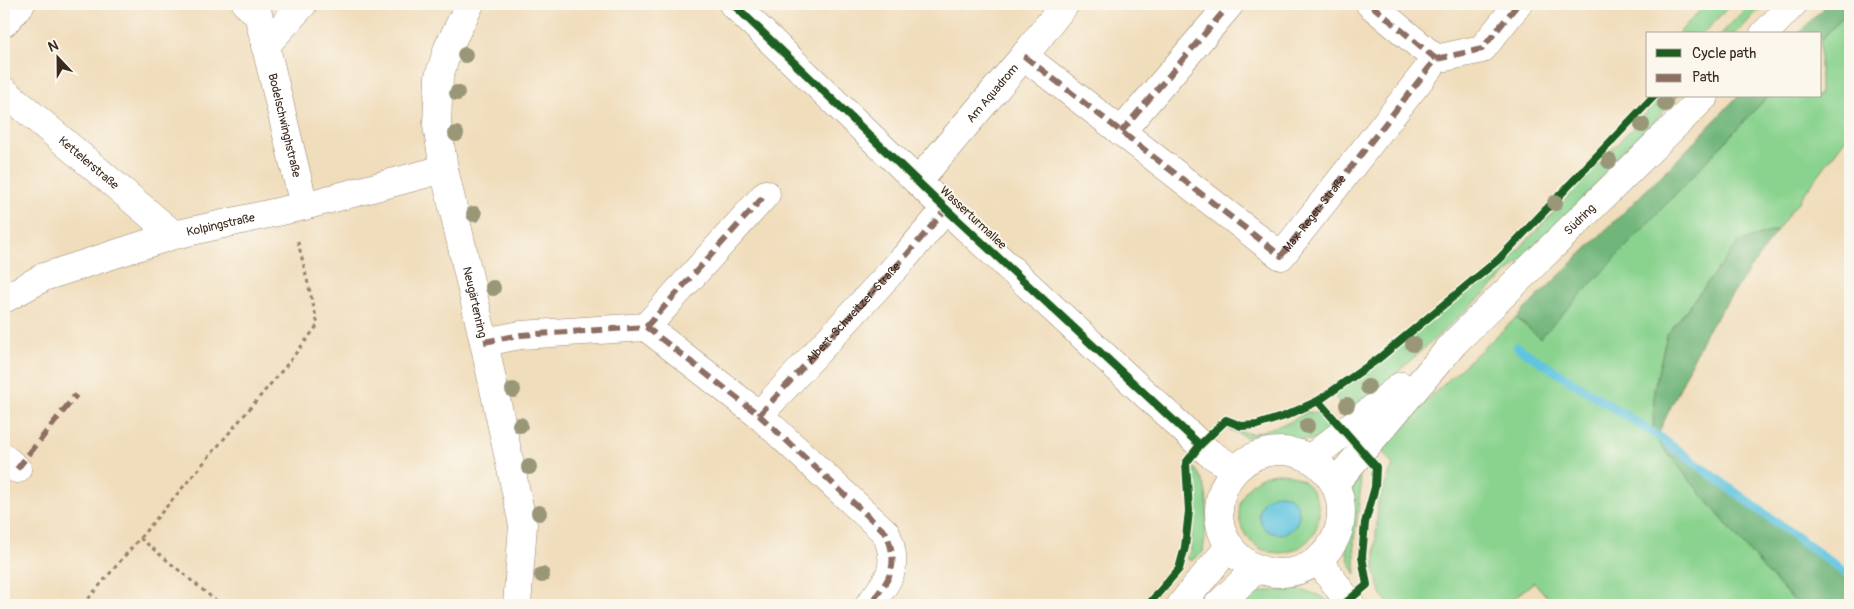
<svg xmlns="http://www.w3.org/2000/svg" width="1854" height="609" viewBox="0 0 1854 609" font-family="Pangolin,sans-serif">
  <style>
    .green { fill: #8ad38f; stroke: #627e56 }
    .forest { fill: #6fb57a; stroke: #55704c }
    .water { fill: #62c5e0; stroke: #4e787f }
    .lines { fill: none; stroke-linecap: round; stroke-linejoin: round }
    .stream { stroke: #62c5e0; stroke-width: 9 }
    .street-casing { stroke: #96846d; stroke-width: 29 }
    .path { stroke: #96846d; stroke-width: 3; stroke-dasharray: 4 4; stroke-linecap: butt }
    .street { stroke: #fff; stroke-width: 28 }
    .quiet { stroke: #8d6e63; stroke-width: 6; stroke-dasharray: 12 6; stroke-linecap: butt }
    .cycleway-casing { stroke: #fbf7ec; stroke-width: 11 }
    .cycleway { stroke: #1b5e20; stroke-width: 8 }
    .tree { fill: #9a9778 }
    .labels { text-anchor: middle; dominant-baseline: central; stroke-width: 4; stroke-linejoin: round; paint-order: stroke }
    .street-label { font-size: 12px; fill: #3b2a1e; stroke: #fbf7ec }
  </style>
  <rect width="100%" height="100%" fill="#fbf7ec"/>
  <filter id="ink" filterUnits="userSpaceOnUse"><feTurbulence type="fractalNoise" baseFrequency=".02" numOctaves="2"/><feDisplacementMap in="SourceGraphic" scale="10" xChannelSelector="R" yChannelSelector="G"/><feConvolveMatrix kernelMatrix="1 2 1 2 8 2 1 2 1" color-interpolation-filters="sRGB"/></filter>
  <filter id="wash" filterUnits="userSpaceOnUse"><feTurbulence type="fractalNoise" baseFrequency=".0096" numOctaves="4" result="noise"/><feDisplacementMap in="SourceGraphic" scale="20" xChannelSelector="R" yChannelSelector="G"/><feGaussianBlur stdDeviation="1.12" result="paint"/><feColorMatrix in="noise" values="0 0 0 0 0 0 0 0 0 0 0 0 0 0 0 0 0 1.4 0 .05"/><feComposite in="paint" operator="in"/></filter>
  <g filter="url(#wash)">
    <rect width="100%" height="100%" fill="#f0ddbc"/>
    <path class="green" d="M 1706,4 L 1731,4 L 1703,34 L 1678,34 Z
      M 1750,4 L 1764,4 L 1736,34 L 1721,34 Z
      M 1850,9 L 1850,133 L 1777,230 L 1739,242 L 1667,335 L 1654,389 L 1653,436 L 1763,568 L 1798,605 L 1554,605 L 1534,582 L 1505,605 L 1390,605 L 1382,596 L 1374,569 L 1378,503 L 1393,465 L 1382,451 L 1419,407 L 1516,318 L 1540,337 L 1768,96 L 1820,96 L 1820,41 Z
      M 1662,96 L 1678,96 L 1544,240 L 1348,417 L 1334,394 L 1476,286 L 1518,250 Z
      M 1307,412 L 1320,413 L 1332,431 L 1315,440 L 1253,440 L 1226,428 L 1252,434 L 1288,423 Z
      M 1191,465 C 1215,485 1206,525 1203,552 L 1191,561 L 1187,558 L 1191,548 L 1196,501 Z
      M1239 513a40 40 0 1 1 80 0a40 40 0 1 1-80 0Z
      M 1359,475 L 1361,487 L 1354,540 L 1356,575 L 1349,561 L 1345,543 L 1352,519 L 1350,495 Z
      M 1294,589 C 1311,592 1320,594 1333,605 L 1232,605 C 1248,588 1273,592 1294,589 Z"/>
    <path class="forest" d="M 1827,4 L 1850,4 L 1850,9 L 1820,41 L 1820,34 L 1798,34 Z
      M 1738,96 L 1768,96 L 1540,338 L 1516,318 L 1677,160 Z
      M 1777,230 L 1706,332 L 1659,432 L 1850,572 L 1850,605 L 1798,605 L 1763,568 L 1653,436 L 1654,389 L 1667,335 L 1739,242 Z"/>
    <path class="water" d="M1259 514a20 20 0 1 1 40 0a20 20 0 1 1-40 0Z"/>
    <g class="lines">
      <path class="stream" d="M 1517,347 L 1658,436 L 1850,576"/>
    </g>
  </g>
  <g filter="url(#ink)">
    <g class="lines">
      <defs>
        <g id="street">
          <path id="s1" d="M 246,4 L 258,14 L 304,206"/>
          <path id="s2" d="M 470,4 L 448,48 L 439,77 L 437,125 L 444,169 L 484,342 L 523,525 L 517,605"/>
          <path d="M 733,4 L 946,209 L 1208,452 L 1235,470"/>
          <path d="M 4,23 L 21,4"/>
          <path d="M 1764,34 L 1793,4"/>
          <path d="M 265,46 L 303,4"/>
          <path id="s3" d="M 1024,56 L 1281,256 L 1436,59 L 1370,4"/>
          <path d="M 1436,59 L 1482,49 L 1518,4"/>
          <path id="s4" d="M 4,91 L 174,235"/>
          <path d="M 1121,132 L 1230,4"/>
          <path id="s5" d="M 918,181 L 1024,56 L 1065,4"/>
          <path id="s6" d="M 4,299 L 44,277 L 174,235 L 304,206 L 444,169"/>
          <path d="M 646,327 L 766,194"/>
          <path d="M 484,342 L 521,335 L 646,327 L 759,415 L 886,533 C 900,567 890,579 869,605"/>
          <path id="s7" d="M 759,415 L 904,258 L 946,209"/>
          <circle cx="1280" cy="512" r="61"/>
          <path d="M 4,458 L 17,469"/>
          <path d="M 1310,459 L 1401,386"/>
          <path id="s8" d="M 1335,483 L 1454,343 L 1705,96"/>
          <path d="M 1318,560 L 1351,605"/>
          <path d="M 1181,605 L 1197,585 L 1230,546"/>
          <path d="M 1218,605 L 1257,568"/>
        </g>
      </defs>
      <use href="#street" class="street-casing"/>
      <path class="path" d="M 140,538 L 221,605
        M 83,605 L 285,367 L 318,325 L 297,238"/>
      <use href="#street" class="street"/>
      <path class="quiet" d="M 1024,56 L 1281,256 L 1436,59 L 1370,4
        M 1436,59 L 1482,49 L 1518,4
        M 1121,132 L 1230,4
        M 646,327 L 766,194
        M 484,342 L 521,335 L 646,327 L 759,415 L 886,533 C 900,567 890,579 869,605
        M 759,415 L 904,258 L 946,209
        M 17,469 L 76,395"/>
      <defs>
        <path id="cycleway" d="M 733,4 L 946,209 L 1200,445
          M 1318,401 L 1376,467 L 1375,487 L 1365,523 L 1362,557 L 1367,585 L 1343,605
          M 1148,605 L 1179,569 L 1185,547 L 1189,511 L 1186,463 L 1200,445 L 1226,420 L 1241,426 L 1257,425 L 1285,416 L 1318,401 L 1378,359 L 1499,259 L 1654,96"/>
      </defs>
      <use href="#cycleway" class="cycleway-casing"/>
      <use href="#cycleway" class="cycleway"/>
    </g>
    <g class="tree">
      <circle cx="465" cy="55" r="8"/>
      <circle cx="457" cy="93" r="8"/>
      <circle cx="1665" cy="104" r="8"/>
      <circle cx="1642" cy="125" r="8"/>
      <circle cx="456" cy="134" r="8"/>
      <circle cx="1609" cy="161" r="8"/>
      <circle cx="1555" cy="203" r="8"/>
      <circle cx="474" cy="214" r="8"/>
      <circle cx="493" cy="288" r="8"/>
      <circle cx="1413" cy="344" r="8"/>
      <circle cx="1368" cy="387" r="8"/>
      <circle cx="513" cy="390" r="8"/>
      <circle cx="1347" cy="405" r="8"/>
      <circle cx="520" cy="425" r="8"/>
      <circle cx="1307" cy="426" r="8"/>
      <circle cx="529" cy="467" r="8"/>
      <circle cx="539" cy="513" r="8"/>
      <circle cx="542" cy="575" r="8"/>
    </g>
  </g>
  <g class="labels">
    <g class="street-label">
      <text stroke="none"><textPath href="#s5" startOffset="115">Am Aquadrom</textPath></text>
      <text stroke="none"><textPath href="#s1" startOffset="130">Bodelschwinghstraße</textPath></text>
      <text stroke="none"><textPath href="#s4" startOffset="111">Kettelerstraße</textPath></text>
      <text stroke="none"><textPath href="#s3" startOffset="380">Max-Reger-Straße</textPath></text>
      <text transform="translate(973 218) rotate(43)">Wasserturmallee</text>
      <text stroke="none"><textPath href="#s8" startOffset="360">Südring</textPath></text>
      <text stroke="none"><textPath href="#s6" startOffset="230">Kolpingstraße</textPath></text>
      <text stroke="none"><textPath href="#s2" startOffset="309">Neugärtenring</textPath></text>
      <text stroke="none"><textPath href="#s7" startOffset="139">Albert-Schweitzer-Straße</textPath></text>
    </g>
  </g>
  <rect width="1854" height="609" fill="none" stroke="#fbf7ec" stroke-width="20"/>
  <rect x="1646" y="32" width="175" height="65" fill="#fbf7ec" stroke="#aea59a"/>
  <rect x="1656" y="49" width="25" height="8" fill="#1b5e20" stroke="#aea59a"/>
  <text x="1692" y="58" font-size="15" fill="#3b2a1e">Cycle path</text>
  <rect x="1656" y="74" width="25" height="8" fill="#8d6e63" stroke="#aea59a"/>
  <text x="1692" y="82" font-size="15" fill="#3b2a1e">Path</text>
  <g transform="translate(58 58) rotate(338)" stroke="#fbf7ec" stroke-width="4" paint-order="stroke">
  <path d="M0-4L9 19L0 12L-9 19Z" fill="#3b2a1e"/>
  <text y="-8" font-size="14" font-weight="bold" text-anchor="middle" fill="#3b2a1e">N</text>
  </g>
</svg>
